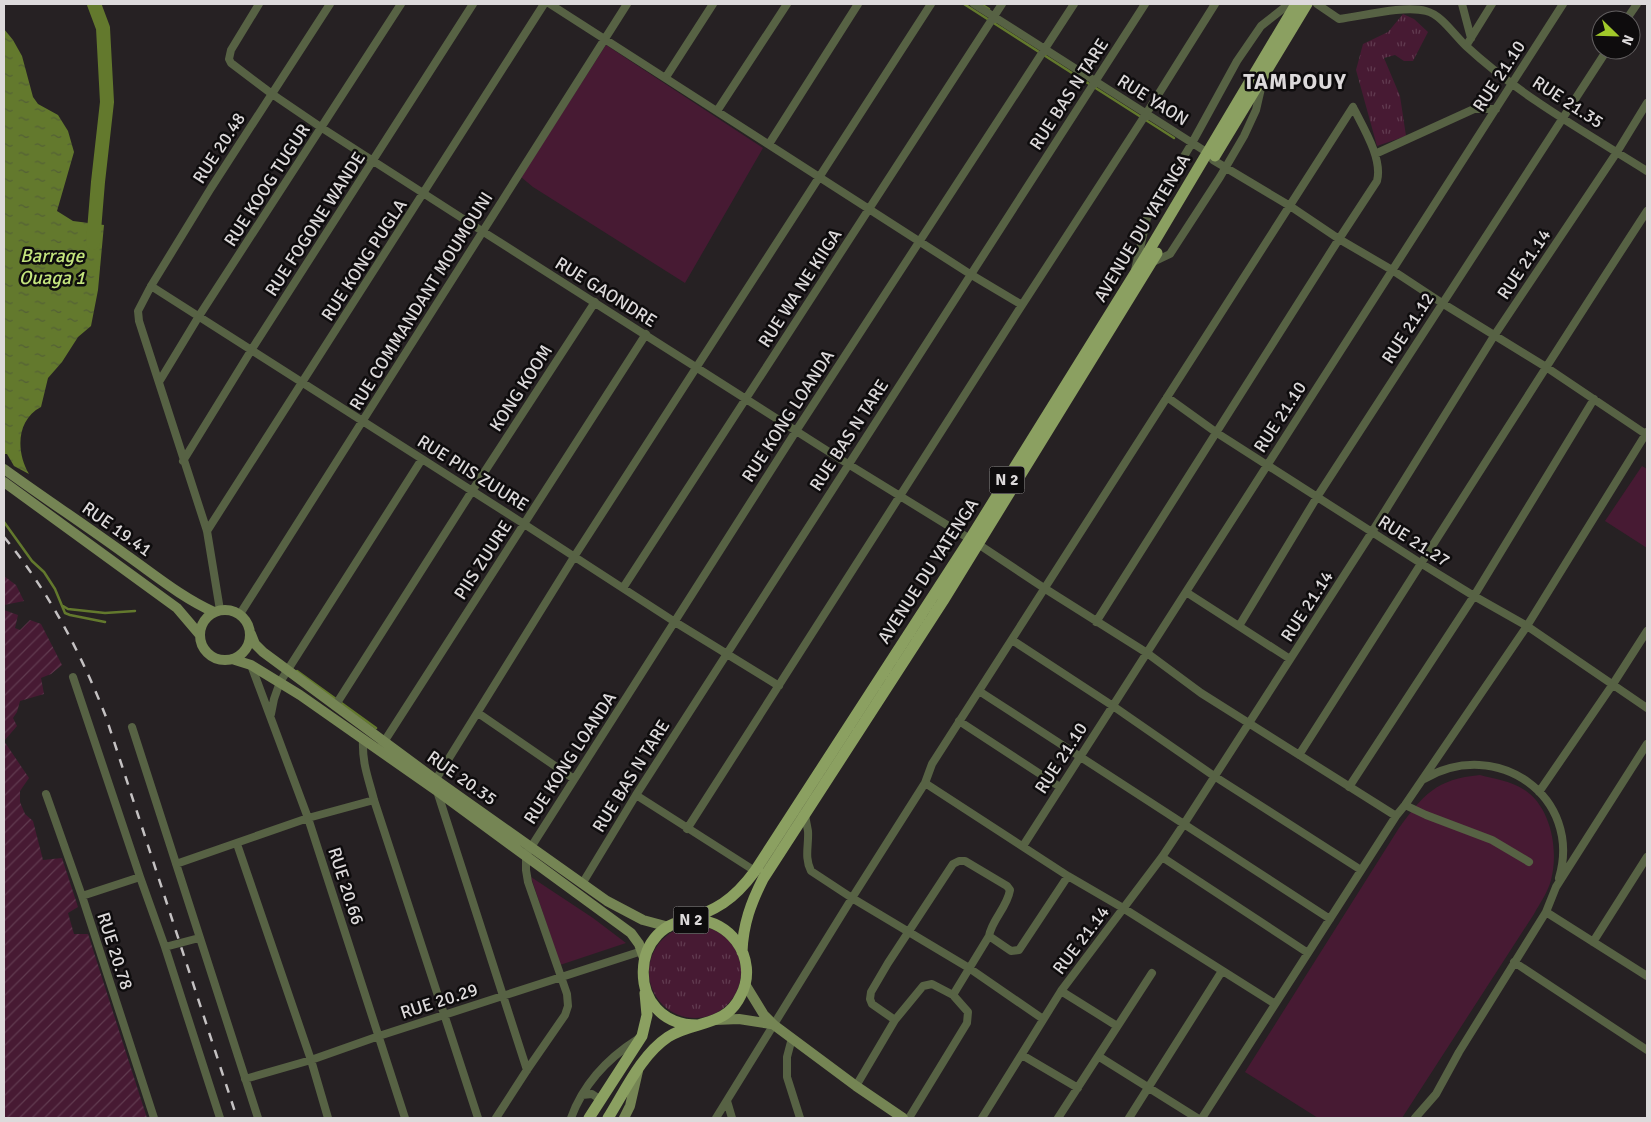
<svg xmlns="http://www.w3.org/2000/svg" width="1651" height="1122" viewBox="0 0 1651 1122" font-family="Signika,sans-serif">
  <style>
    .grass { fill: url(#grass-tufts) }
    .park { fill: #471a33 }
    .garden { fill: url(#garden-furrows) }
    .water { fill: url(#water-ripples) }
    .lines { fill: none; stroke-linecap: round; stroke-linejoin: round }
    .stream { stroke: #63792d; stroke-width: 2.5 }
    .river { stroke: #63792d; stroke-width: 14 }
    .street { stroke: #576244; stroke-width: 8 }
    .secondary { stroke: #758554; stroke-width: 10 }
    .primary { stroke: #8ba061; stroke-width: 11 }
    .rail { stroke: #c4c1c2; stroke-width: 2.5; stroke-dasharray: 9 9; stroke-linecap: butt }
    .labels { text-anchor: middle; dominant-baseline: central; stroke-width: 5; stroke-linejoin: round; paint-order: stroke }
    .shield { fill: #0e0c0d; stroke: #9f9c9d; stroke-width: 1 }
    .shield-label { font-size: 16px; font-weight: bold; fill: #dddadb }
    .street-label { font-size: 18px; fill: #dddadb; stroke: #0e0c0d }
    .water-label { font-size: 19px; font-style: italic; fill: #c4e57d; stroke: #0e0c0d }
    .district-label { font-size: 22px; font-weight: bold; letter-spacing: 1px; fill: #dddadb; stroke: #0e0c0d }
  </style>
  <defs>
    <pattern id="grass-tufts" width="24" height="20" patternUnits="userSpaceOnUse" patternTransform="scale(1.25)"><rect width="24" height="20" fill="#471a33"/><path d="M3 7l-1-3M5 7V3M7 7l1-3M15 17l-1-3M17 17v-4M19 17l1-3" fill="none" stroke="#613b50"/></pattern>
    <pattern id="garden-furrows" width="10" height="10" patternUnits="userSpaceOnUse" patternTransform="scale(1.25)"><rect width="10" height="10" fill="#471a33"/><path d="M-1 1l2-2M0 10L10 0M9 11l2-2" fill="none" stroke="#613b50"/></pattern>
    <pattern id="water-ripples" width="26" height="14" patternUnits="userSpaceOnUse" patternTransform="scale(1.25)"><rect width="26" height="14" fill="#63792d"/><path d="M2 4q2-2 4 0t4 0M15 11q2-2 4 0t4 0" fill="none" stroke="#546036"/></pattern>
  </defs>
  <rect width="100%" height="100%" fill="#262123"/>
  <path class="grass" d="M 1403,14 L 1414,19 L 1428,32 L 1413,61 L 1404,61 L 1395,55 L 1384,58 L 1400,96 L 1406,136 L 1377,146 L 1356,70 L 1363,44 L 1388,32 Z
    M649 972a46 46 0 1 1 92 0a46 46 0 1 1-92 0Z"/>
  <path class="park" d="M 606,45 L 763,148 L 685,283 L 533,187 L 521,177 Z
    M 1642,466 L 1647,469 L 1647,548 L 1605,521 Z
    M 1480,775 C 1495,779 1510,781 1523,789 C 1551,806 1559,850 1551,880 C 1548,892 1540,903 1534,914 L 1402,1118 L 1318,1118 L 1245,1072 L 1399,828 C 1423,795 1436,779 1480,775 Z
    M 531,877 L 593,918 L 626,943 L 560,965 Z"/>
  <path class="garden" d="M 4,576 L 16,585 L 24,601 L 4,605 Z
    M 4,610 L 18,615 L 15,628 L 20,630 L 30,620 L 41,624 L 62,665 L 51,674 L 41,678 L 44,694 L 20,701 L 17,712 L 13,718 L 17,726 L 4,741 L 29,778 L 20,791 L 20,802 L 25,814 L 33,821 L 43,860 L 62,858 L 78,907 L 68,913 L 74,934 L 88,934 L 147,1118 L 4,1118 Z"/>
  <path class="water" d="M 4,29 L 13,40 L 22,56 L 33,97 L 38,104 L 58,115 L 68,131 L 74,152 L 57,211 L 73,221 L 104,225 L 98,290 L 91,326 L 78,337 L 62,362 L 48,378 L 41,407 C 16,420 16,452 29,474 L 14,466 L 7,454 L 4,454 Z"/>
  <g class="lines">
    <path class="stream" d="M 964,4 L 1174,138
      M 981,4 L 989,9
      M 4,522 L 32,561 L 44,572 L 55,589 L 65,613 L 70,615 L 105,622
      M 63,606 L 68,609 L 105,613 L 135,611
      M 297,671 L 376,728"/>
    <path class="river" d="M 93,243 L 98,182 L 107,102 L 103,28 L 94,4"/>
    <path class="street" d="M 259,4 L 231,50 L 229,59 L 231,63 L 272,94 L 322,128 L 482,231 L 848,464 L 978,544 L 1044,588 L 1147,653 L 1201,693 L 1396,816
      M 550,4 L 970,274 L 1022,305
      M 974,4 L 1208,153 L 1213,160 L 1290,206 L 1339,239 L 1392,270 L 1442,303 L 1546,367 L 1647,435
      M 1317,4 L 1339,19 C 1363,16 1404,5 1426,11 C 1442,15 1454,35 1466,46 C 1520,96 1585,132 1647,171
      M 1462,4 L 1471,38
      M 1626,20 L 1637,4
      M 1466,46 L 1492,4
      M 666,77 L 713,4
      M 717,111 L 787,4
      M 769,144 L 858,4
      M 1375,154 L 1474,109 L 1496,109
      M 1151,263 L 1170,254 L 1220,177 L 1244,136 L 1256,110 L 1262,84
      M 1135,270 L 1147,218 L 1192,143 L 1237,61 L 1261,26 L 1289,4
      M 151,286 L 524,524 L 675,622 L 779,686
      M 159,382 L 199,316 L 401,4
      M 1167,397 L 1217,433 L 1422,564 L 1474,596 L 1527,626 L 1647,708
      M 183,461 L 252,349 L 473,4
      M 207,531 L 544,4
      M 623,588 L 1002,4
      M 1186,592 L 1290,659
      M 220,610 L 207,531 L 139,321 L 138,311 L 151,286 L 211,188 L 330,4
      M 240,614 L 627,4
      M 1096,622 L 1339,239 L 1377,181 C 1383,159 1363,127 1353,107
      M 1239,626 L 1317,497 L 1607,50
      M 1012,640 L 1113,706 L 1214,776 L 1361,870
      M 251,665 L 308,818 L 405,1118
      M 73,677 L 140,877 L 165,947 L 220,1118
      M 979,691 L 1330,919
      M 335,706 L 472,491 L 595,302
      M 478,713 L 574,779
      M 271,714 L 274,699 L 280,682 L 422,459
      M 959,721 L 1060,787
      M 132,727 L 258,1118
      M 363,740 C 362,763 368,777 374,800 L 478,1118
      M 382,745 L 646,334
      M 1299,755 C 1415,574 1529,392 1647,211
      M 1424,779 C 1497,736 1583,797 1559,878
      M 925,783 L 1068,876 L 1123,908 L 1275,1004
      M 433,784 L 574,557 L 931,4
      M 1349,787 L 1474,596 L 1594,399
      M 437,791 L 527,1070
      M 1539,792 L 1613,684 L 1647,631
      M 46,794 L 82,896 L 154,1118
      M 636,795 L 755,871
      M 1405,805 L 1426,815 L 1492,840 L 1529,862
      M 805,815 C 806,821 807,826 808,831 C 809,845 804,857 811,871 L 852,898 L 969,968 L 1043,1019
      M 687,829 L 1022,305 L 1146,114 L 1215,4
      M 237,844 L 311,1060 L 328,1118
      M 1023,846 L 1563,4
      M 1162,857 L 1308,953
      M 176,864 L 308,818 L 374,800
      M 582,884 L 636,795 L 1145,4
      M 82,896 L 140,877
      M 1546,912 L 1647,976
      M 989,936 L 1011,951 L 1019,950 L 1068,876
      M 1593,942 L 1647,857
      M 165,947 L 199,938
      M 1514,962 L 1647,1050
      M 1061,991 L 1117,1026
      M 895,1020 L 872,1004 L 870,999 L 871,992 L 888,963 L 953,864 L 959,861 L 965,861 L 1007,886 L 1010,890 C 1007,908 992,919 989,936 L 953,995
      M 792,1038 L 787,1057 L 787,1077 L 800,1118
      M 1022,1055 L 1078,1088
      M 1098,1056 L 1197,1118
      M 245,1079 L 311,1060 L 379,1036 L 642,951
      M 856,1086 L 895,1020 L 923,986 L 932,984 L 953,995 L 968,1012 L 967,1023 L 909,1118
      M 582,1095 L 592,1094 L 601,1100
      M 727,1101 L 732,1118
      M 496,1118 L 527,1070 L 565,1015 L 568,1006 L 567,994 L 528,882 L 526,870 L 526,855 L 796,431 L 1074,4
      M 571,1118 C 583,1085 608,1058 638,1039
      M 716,1118 L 852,898 L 925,783 L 932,764 L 1353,107
      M 982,1118 L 1061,991 L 1162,857 L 1184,824 L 1372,532 L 1494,336 L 1617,152 L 1647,103
      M 1058,1118 L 1152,973
      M 1129,1118 L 1222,971
      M 1202,1118 L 1396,816 L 1405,805 L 1527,626 L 1647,432
      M 1415,1118 L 1436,1094 L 1459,1052 L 1546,912 L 1556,887 L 1647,744"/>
    <path class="secondary" d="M 4,469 C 44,498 85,525 125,554 C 155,575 181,597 214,612
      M 4,482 L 177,608 L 200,635
      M200 635a25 25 0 1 1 50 0a25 25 0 1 1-50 0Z
      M 251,634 L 255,644 L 263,652 L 436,780 L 607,901 L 643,920 L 669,927
      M 232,659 L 251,665 L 300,695 L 437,791 L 631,933 L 639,944 L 644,958
      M 745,984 L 764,1015 L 774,1025 L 856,1086 L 903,1118
      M 715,1020 L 739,1019 L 771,1024
      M 624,1118 L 630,1106 L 638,1071"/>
    <path class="primary" d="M 1215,156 L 1307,4
      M 682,922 C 716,910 733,901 755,871 L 970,539 L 1144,259 L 1296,4
      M 742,952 C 743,924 751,903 763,879 L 943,601 L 1157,253
      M 589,1118 L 642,1036 L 647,1015 L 645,993
      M 608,1118 C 625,1091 641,1055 668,1037 C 694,1020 726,1028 741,995 C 750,978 748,957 736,941 C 727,929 713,921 698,920 C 627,916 623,1026 698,1025"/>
    <path class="rail" d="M 4,537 C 48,590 81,653 106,717 L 237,1118"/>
  </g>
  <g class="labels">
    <g class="shield">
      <rect x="989.5" y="466.5" width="35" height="27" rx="4"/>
      <rect x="673.5" y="906.5" width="35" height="27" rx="4"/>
    </g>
    <g class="shield-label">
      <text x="1007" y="480">N 2</text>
      <text x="691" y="920">N 2</text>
    </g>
    <g class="street-label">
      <text transform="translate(1499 76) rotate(-57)">RUE 21.10</text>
      <text transform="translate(1069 94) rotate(-57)">RUE BAS N TARE</text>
      <text transform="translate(1153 100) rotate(32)">RUE YAON</text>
      <text transform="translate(1568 102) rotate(33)">RUE 21.35</text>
      <text transform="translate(219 148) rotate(-57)">RUE 20.48</text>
      <text transform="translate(267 185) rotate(-57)">RUE KOOG TUGUR</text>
      <text transform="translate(315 224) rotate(-57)">RUE FOGONE WANDE</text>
      <text transform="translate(1142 228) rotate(-59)">AVENUE DU YATENGA</text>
      <text transform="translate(364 260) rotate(-57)">RUE KONG PUGLA</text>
      <text transform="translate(1524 264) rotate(-56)">RUE 21.14</text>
      <text transform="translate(800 288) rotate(-57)">RUE WA NE KIIGA</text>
      <text transform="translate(606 292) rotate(32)">RUE GAONDRE</text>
      <text transform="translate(421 301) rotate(-58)">RUE COMMANDANT MOUMOUNI</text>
      <text transform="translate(1408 328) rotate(-57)">RUE 21.12</text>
      <text transform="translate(521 388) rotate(-57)">KONG KOOM</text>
      <text transform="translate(788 416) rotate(-57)">RUE KONG LOANDA</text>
      <text transform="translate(1280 417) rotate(-57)">RUE 21.10</text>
      <text transform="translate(849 435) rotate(-57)">RUE BAS N TARE</text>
      <text transform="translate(473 473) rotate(32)">RUE PIIS ZUURE</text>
      <text transform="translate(117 529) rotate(35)">RUE 19.41</text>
      <text transform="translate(1414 541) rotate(32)">RUE 21.27</text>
      <text transform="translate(483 560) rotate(-57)">PIIS ZUURE</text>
      <text transform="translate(928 571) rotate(-57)">AVENUE DU YATENGA</text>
      <text transform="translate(1307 606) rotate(-57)">RUE 21.14</text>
      <text transform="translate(570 758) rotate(-57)">RUE KONG LOANDA</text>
      <text transform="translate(1061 758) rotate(-57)">RUE 21.10</text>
      <text transform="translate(631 776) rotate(-58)">RUE BAS N TARE</text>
      <text transform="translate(462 778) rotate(35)">RUE 20.35</text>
      <text transform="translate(346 886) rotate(72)">RUE 20.66</text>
      <text transform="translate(1081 940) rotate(-53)">RUE 21.14</text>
      <text transform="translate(115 951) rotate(72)">RUE 20.78</text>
      <text transform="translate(439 1001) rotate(-18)">RUE 20.29</text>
    </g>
    <g class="water-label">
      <text x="52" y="256">Barrage<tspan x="52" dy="22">Ouaga 1</tspan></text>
    </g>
    <g class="district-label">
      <text x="1295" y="81">TAMPOUY</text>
    </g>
  </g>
  <rect width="1651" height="1122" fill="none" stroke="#dddadb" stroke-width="10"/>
  <g transform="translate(1616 35) rotate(113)"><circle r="24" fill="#0e0c0d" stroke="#615e5f"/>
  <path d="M0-4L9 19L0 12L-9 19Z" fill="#a1c92a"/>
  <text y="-8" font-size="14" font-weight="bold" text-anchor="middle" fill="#dddadb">N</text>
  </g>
</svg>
